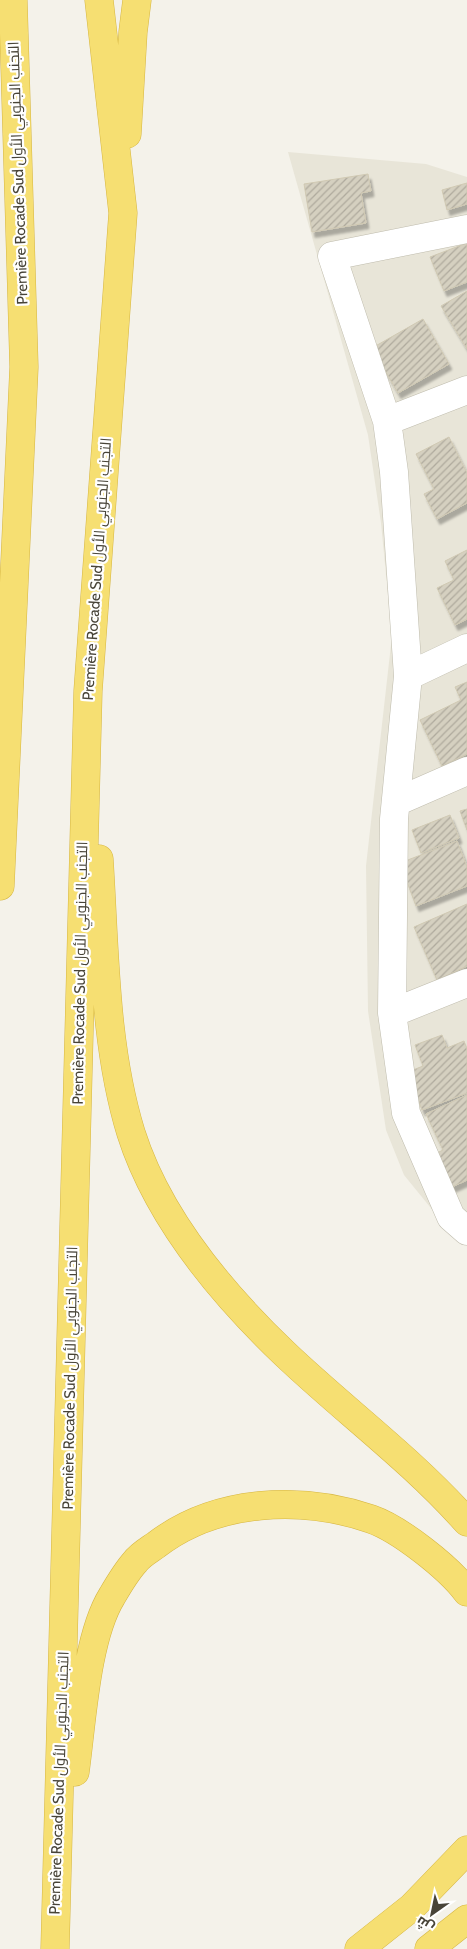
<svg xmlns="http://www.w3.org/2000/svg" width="467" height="1949" viewBox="0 0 467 1949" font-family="Cabin,Cairo,sans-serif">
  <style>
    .residential { fill: #e8e5d8 }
    .building { fill: url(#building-hatch); stroke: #d0c9b3; filter: url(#shadow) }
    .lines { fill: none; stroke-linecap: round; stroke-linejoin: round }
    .street-casing { stroke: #bfbcad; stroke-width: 29 }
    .highway-casing { stroke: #d6b642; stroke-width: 29 }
    .street { stroke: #fff; stroke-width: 28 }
    .highway { stroke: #f6df72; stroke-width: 28 }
    .labels { text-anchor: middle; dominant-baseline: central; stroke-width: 4.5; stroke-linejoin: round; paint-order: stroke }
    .street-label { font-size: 15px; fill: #484438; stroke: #fff }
  </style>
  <defs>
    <pattern id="building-hatch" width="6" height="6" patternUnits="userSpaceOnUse" patternTransform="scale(1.25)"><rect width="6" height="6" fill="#d5d0c0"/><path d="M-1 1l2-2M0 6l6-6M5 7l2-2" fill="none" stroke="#afaa9d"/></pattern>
    <filter id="shadow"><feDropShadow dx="3" dy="5.5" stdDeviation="1" flood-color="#0004"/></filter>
  </defs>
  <rect width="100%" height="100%" fill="#f4f2ea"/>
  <path class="residential" d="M 288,152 L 426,164 L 467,177 L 467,1242 L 439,1218 L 404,1175 L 386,1130 L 368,1011 L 366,866 L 392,636 L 381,523 L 368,435 Z"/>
  <path class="building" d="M 368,174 L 371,191 L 361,193 L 366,223 L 312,232 L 304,184 Z
    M 467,183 L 467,204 L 447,210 L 442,190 Z
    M 467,243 L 467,282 L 444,291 L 430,257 Z
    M 467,291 L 467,349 L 441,306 Z
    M 423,319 L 449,364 L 398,393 L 372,348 Z
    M 449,437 L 467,473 L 467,503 L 437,519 L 424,494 L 434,489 L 416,454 Z
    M 467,550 L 467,619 L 455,625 L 437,588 L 454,580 L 445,561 Z
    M 467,682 L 467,754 L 442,766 L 420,720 L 461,700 L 455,687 Z
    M 467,809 L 467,830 L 460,811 Z
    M 450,815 L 459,838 L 421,853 L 412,830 Z
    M 457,841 L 467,867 L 467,886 L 416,906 L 400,863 Z
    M 467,904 L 467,966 L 437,980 L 414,927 Z
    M 442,1035 L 447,1048 L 464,1041 L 467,1049 L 467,1093 L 422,1110 L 408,1072 L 423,1066 L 415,1045 Z
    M 467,1095 L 467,1180 L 452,1187 L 437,1153 L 443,1150 L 426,1114 Z"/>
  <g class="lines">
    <defs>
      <path id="street" d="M 467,229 L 332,256 L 387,421 L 394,472 L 408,676 L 394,819 L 392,1013 L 406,1113 L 451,1217 L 467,1231
        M 387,421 L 467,390
        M 408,676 L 467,648
        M 396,802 L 467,771
        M 392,1013 L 467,983"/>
      <path id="highway" d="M 127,134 L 133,32 L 137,0
        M 99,859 C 105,950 104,1045 131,1133 C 158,1218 221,1293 285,1354 C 345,1411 412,1460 467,1522
        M 0,886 L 24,367 L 13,0
        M 75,1772 C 82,1722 86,1638 112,1596 C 119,1584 126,1572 135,1562 C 140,1555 149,1550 156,1545 C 216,1499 301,1495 371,1519 C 400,1529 449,1568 467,1592
        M 55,1949 L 88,691 L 123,213 L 99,0
        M 359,1949 L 412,1907 L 467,1850
        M 429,1949 L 467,1919"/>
    </defs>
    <use href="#street" class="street-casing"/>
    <use href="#highway" class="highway-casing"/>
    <use href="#street" class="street"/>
    <use href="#highway" class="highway"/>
  </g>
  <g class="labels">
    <g class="street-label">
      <text transform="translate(18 173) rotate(-92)">Première Rocade Sud التجنب الجنوبي الأول</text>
      <text transform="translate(97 569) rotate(-86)">Première Rocade Sud التجنب الجنوبي الأول</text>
      <text transform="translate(80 973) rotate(-89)">Première Rocade Sud التجنب الجنوبي الأول</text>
      <text transform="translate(70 1378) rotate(-89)">Première Rocade Sud التجنب الجنوبي الأول</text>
      <text transform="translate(59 1783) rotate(-88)">Première Rocade Sud التجنب الجنوبي الأول</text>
    </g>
  </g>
  <g transform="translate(432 1914) rotate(213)" stroke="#ffffff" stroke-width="4" paint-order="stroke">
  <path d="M0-4L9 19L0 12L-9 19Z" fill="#484438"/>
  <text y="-8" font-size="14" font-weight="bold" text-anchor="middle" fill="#484438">ش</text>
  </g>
</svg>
